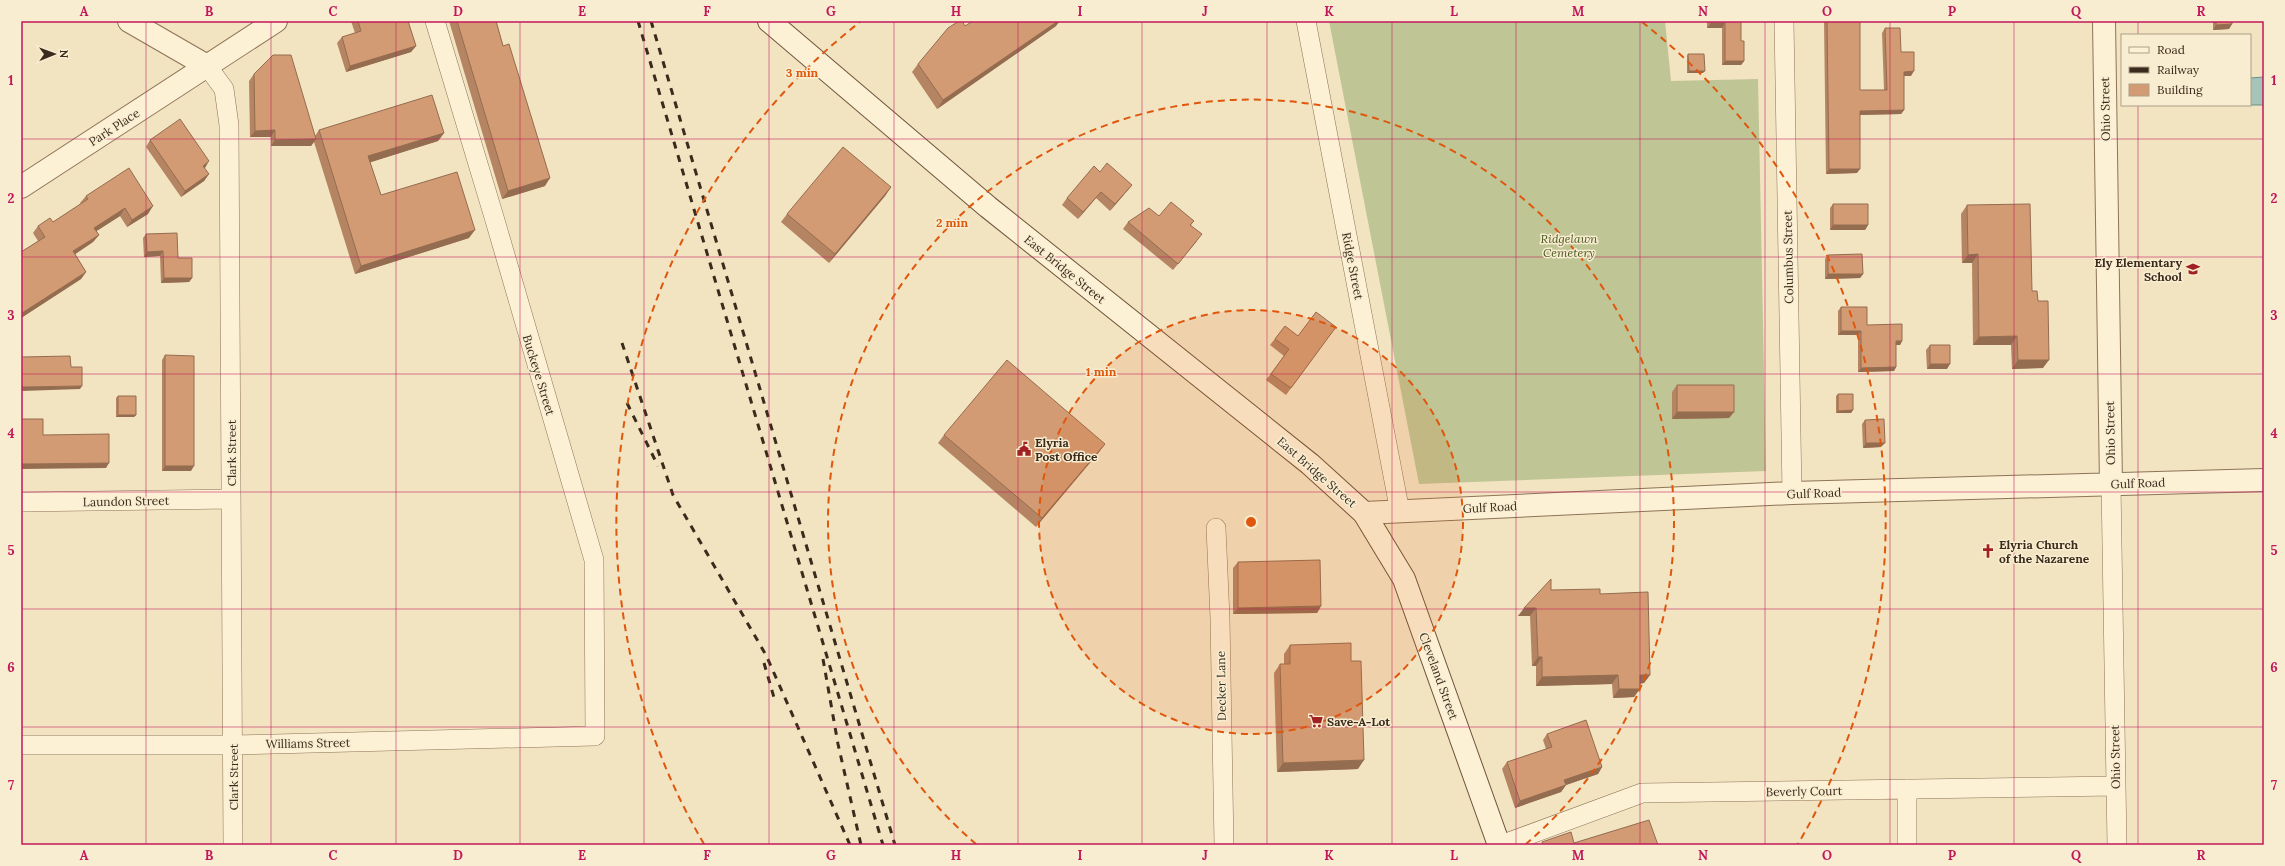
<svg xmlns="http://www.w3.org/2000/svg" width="2285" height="866" viewBox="0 0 2285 866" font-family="Lora,serif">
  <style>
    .cemetery { fill: #bfc594 }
    .water { fill: #a4c4ba; stroke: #6a9389 }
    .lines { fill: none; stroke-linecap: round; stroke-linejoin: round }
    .minor-casing { stroke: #8d7457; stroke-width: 20 }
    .tertiary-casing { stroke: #8d7457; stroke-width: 24 }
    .secondary-casing { stroke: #6e543a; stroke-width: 24 }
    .minor { stroke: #fcf0d5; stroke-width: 19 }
    .tertiary { stroke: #fcf0d5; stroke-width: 22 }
    .secondary { stroke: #fcf0d5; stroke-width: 22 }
    .rail { stroke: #3b2b1c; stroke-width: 3; stroke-dasharray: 7 7; stroke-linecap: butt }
    .wall { fill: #b58563 }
    .shaded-wall { fill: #946c50 }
    .building { fill: #d39b73; stroke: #946c50 }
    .grid { fill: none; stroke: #c2185b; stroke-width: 1; stroke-opacity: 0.55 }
    .ring { fill: none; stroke: #df570d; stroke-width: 2; stroke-dasharray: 7 5 }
    .labels { text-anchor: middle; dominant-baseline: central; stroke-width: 3; stroke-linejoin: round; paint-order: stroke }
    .street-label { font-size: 12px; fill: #3b2b1c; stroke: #f8edd1 }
    .park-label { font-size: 12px; font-style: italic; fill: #4b5921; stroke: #f8edd1 }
    .poi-label { font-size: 12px; font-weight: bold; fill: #3b2b1c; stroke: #f8edd1; text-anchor: start }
    .centre { fill: #df570d; stroke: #f8edd1; stroke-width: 2 }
    .ring-label { font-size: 12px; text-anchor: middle; font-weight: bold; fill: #df570d; stroke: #f8edd1; stroke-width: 3; stroke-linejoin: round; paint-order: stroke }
    .neatline { fill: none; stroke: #c2185b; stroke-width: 1.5 }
    .grid-label { font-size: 13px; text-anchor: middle; font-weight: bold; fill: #c2185b }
  </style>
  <rect width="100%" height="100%" fill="#f2e3c1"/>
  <path class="cemetery" d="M 1329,21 L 1665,21 L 1671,81 L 1758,79 L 1766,471 L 1419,484 Z"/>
  <path class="water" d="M 2264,77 L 2264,105 L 2237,105 L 2250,105 L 2250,78 Z"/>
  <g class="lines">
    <defs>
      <path id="minor" d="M 1306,21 L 1400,512
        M 1784,21 L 1792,493
        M 207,66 L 224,89 L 229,125 L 233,845
        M 2111,484 L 2117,845
        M 21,502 L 231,499
        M 1216,528 L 1220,618 L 1224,845
        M 21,745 L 233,745 L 595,736 L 594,560 L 494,217 L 435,21
        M 1907,789 L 1907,845
        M 1501,845 L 1642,793 L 2116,786"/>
      <path id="tertiary" d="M 129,21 L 207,66
        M 2104,21 L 2111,484
        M 21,187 L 276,21
        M 1364,513 L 1792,493 L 2264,480"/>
      <path id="secondary" d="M 769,21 L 988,207 L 1310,464 L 1364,513 L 1404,579 L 1499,845"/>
    </defs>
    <use href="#minor" class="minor-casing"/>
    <use href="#tertiary" class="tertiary-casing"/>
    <use href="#secondary" class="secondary-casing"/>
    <use href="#minor" class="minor"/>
    <use href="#tertiary" class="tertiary"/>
    <use href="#secondary" class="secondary"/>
    <path class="rail" d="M 638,21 L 883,845
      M 651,21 L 895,845
      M 622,343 L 673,495 L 766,655 L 850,845
      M 627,403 L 658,466
      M 823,659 L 838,744 L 861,845
      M 764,663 L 775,701"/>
  </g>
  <path class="wall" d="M 351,21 L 408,21 L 416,46 L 411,52 L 346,72 L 337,43 L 342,37 L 355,33 Z
    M 449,21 L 496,21 L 545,186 L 502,199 Z
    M 1707,21 L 1741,21 L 1741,41 L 1744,61 L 1741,65 L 1722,65 L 1722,28 L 1707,28 Z
    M 1824,21 L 1860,21 L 1860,90 L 1884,90 L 1882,33 L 1885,28 L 1901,52 L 1911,76 L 1904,76 L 1904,110 L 1901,114 L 1860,115 L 1857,173 L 1826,174 Z
    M 2213,21 L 2232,21 L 2232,24 L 2229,29 L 2213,30 Z
    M 965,26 L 1056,26 L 937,109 L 912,72 L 918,64 Z
    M 1688,54 L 1703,73 L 1687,73 L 1687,56 Z
    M 254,74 L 315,136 L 319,130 L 444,133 L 438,141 L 370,162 L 381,195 L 469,238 L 355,274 L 314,142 L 311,146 L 271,146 L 271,137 L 250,137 L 249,81 Z
    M 150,140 L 204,168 L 209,174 L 204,181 L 181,197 L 146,147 Z
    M 1100,172 L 1132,185 L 1127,191 L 1110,211 L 1096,198 L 1078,219 L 1062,205 L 1067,198 Z
    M 891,187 L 885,196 L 829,263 L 781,222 L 787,214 Z
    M 86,196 L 148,214 L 127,227 L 120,216 L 96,231 L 99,235 L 93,242 L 75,254 L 86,272 L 81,279 L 21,318 L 21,252 L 38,241 L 33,233 L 38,226 L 53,222 L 81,204 L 80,203 Z
    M 1833,204 L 1868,225 L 1865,230 L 1830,230 L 1830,208 Z
    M 1967,205 L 2032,291 L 2038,301 L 2043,368 L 2012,369 L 2011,345 L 1973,345 L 1972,263 L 1962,263 L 1961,214 Z
    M 1159,216 L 1194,221 L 1191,225 L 1197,241 L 1173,270 L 1123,229 L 1128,222 Z
    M 146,234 L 178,258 L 192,278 L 189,282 L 161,283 L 160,256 L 144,257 L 143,238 Z
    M 1828,255 L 1863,274 L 1860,278 L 1825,279 L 1825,259 Z
    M 1841,307 L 1867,325 L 1902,341 L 1900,345 L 1896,345 L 1896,367 L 1894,371 L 1858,372 L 1858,335 L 1838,335 L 1838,311 Z
    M 1285,326 L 1298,336 L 1336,327 L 1286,395 L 1266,380 L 1284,356 L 1270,345 Z
    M 1930,345 L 1947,369 L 1927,369 L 1926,350 Z
    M 165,355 L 191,471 L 162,471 L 162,360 Z
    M 1677,385 L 1734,412 L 1729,418 L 1672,419 L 1672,392 Z
    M 1838,394 L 1853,410 L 1851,413 L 1836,413 L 1836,396 Z
    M 118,396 L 136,415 L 134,417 L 116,417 L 116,398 Z
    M 1865,420 L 1881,447 L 1863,448 L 1862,424 Z
    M 944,435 L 1105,444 L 1099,452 L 1036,527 L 938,443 Z
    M 1238,562 L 1321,606 L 1317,613 L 1233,614 L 1233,568 Z
    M 1551,590 L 1600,594 L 1650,675 L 1644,683 L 1640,684 L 1634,697 L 1613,698 L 1612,684 L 1536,686 L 1536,666 L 1532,666 L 1530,616 L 1518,616 Z
    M 1290,645 L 1351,661 L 1358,769 L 1277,772 L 1274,673 L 1280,664 L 1284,664 L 1284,654 Z
    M 1547,734 L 1602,767 L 1598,774 L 1566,785 L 1561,792 L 1515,808 L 1502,769 L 1507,762 L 1546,749 L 1543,740 Z"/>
  <path class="shaded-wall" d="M 1058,21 L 1060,21 L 1056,26 L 937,109 L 943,100 Z
    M 1711,23 L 1725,23 L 1722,28 L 1707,28 Z
    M 2232,24 L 2229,29 L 2213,30 L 2216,25 Z
    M 416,46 L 411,52 L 346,72 L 350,66 Z
    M 1725,61 L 1744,61 L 1741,65 L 1722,65 Z
    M 1689,71 L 1705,71 L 1703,73 L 1687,73 Z
    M 1914,71 L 1911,76 L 1901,76 L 1904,72 Z
    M 1904,110 L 1901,114 L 1857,115 L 1860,111 Z
    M 275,130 L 271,137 L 250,137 L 255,131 Z
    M 444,133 L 438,141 L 362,165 L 368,156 Z
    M 316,139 L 311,146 L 271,146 L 275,140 Z
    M 209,161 L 205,168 L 198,172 L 203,166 Z
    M 1829,169 L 1860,169 L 1857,173 L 1826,174 Z
    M 209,174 L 204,181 L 181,197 L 185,191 Z
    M 550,178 L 545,186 L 502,199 L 508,191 Z
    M 1132,185 L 1127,191 L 1110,211 L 1115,204 Z
    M 891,187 L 885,196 L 829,263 L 835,254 Z
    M 1101,192 L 1096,198 L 1078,219 L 1083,212 Z
    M 153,206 L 148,214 L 127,227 L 132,220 Z
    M 125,208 L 120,216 L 89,236 L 94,228 Z
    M 1833,225 L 1868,225 L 1865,230 L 1830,230 Z
    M 475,230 L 469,238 L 355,274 L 361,266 Z
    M 99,235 L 93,242 L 68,259 L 73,251 Z
    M 163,251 L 160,256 L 144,257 L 147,252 Z
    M 1978,254 L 1972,263 L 1962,263 L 1968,255 Z
    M 86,272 L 81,279 L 21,318 L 21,315 L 22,313 Z
    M 1828,274 L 1863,274 L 1860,278 L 1825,279 Z
    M 164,278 L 192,278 L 189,282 L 161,283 Z
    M 1841,331 L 1861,331 L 1858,335 L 1838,335 Z
    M 2017,336 L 2011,345 L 1973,345 L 1979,337 Z
    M 1896,341 L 1902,341 L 1900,345 L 1894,345 Z
    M 2018,360 L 2049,360 L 2043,368 L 2012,369 Z
    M 1930,364 L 1950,364 L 1947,369 L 1927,369 Z
    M 1896,367 L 1894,371 L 1858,372 L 1861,368 Z
    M 82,386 L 80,389 L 21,391 L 21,387 Z
    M 1853,410 L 1851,413 L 1836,413 L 1838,411 Z
    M 1677,412 L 1734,412 L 1729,418 L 1672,419 Z
    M 118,415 L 136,415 L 134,417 L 116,417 Z
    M 1866,443 L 1885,443 L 1881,447 L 1863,448 Z
    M 1105,444 L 1099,452 L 1036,527 L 1042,518 Z
    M 109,463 L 106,468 L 21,469 L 21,464 Z
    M 165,466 L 194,466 L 191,471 L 162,471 Z
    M 1321,606 L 1317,613 L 1233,614 L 1238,608 Z
    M 1524,608 L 1536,608 L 1530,616 L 1518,616 Z
    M 1538,657 L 1542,657 L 1536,666 L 1532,666 Z
    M 1618,675 L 1612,684 L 1536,686 L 1542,677 Z
    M 1640,675 L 1650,675 L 1644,683 L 1634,684 Z
    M 1619,689 L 1640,689 L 1634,697 L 1613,698 Z
    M 1364,760 L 1358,769 L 1277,772 L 1283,763 Z
    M 1602,767 L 1598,774 L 1560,787 L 1564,780 Z
    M 1566,785 L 1561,792 L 1515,808 L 1520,801 Z"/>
  <path class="building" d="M 358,21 L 408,21 L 416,46 L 350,66 L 342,37 L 361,31 Z
    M 457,21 L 496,21 L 503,46 L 509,44 L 550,178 L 508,191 Z
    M 959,21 L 962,21 L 965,26 L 973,21 L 1058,21 L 943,100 L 918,64 L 948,28 Z
    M 1710,21 L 1741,21 L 1741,41 L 1744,41 L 1744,61 L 1725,61 L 1725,23 L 1711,23 Z
    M 1827,21 L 1860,21 L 1860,90 L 1887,90 L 1885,28 L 1900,28 L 1901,52 L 1914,52 L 1914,71 L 1904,72 L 1904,110 L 1860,111 L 1860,169 L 1829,169 Z
    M 2216,21 L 2232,21 L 2232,24 L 2216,25 Z
    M 1688,54 L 1704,54 L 1705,71 L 1689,71 Z
    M 273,55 L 291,55 L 316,139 L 275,140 L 275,130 L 255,131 L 254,74 Z
    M 432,95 L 444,133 L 368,156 L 381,195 L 457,172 L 475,230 L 361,266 L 319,130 Z
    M 180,119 L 209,161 L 203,166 L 209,174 L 185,191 L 150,140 Z
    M 843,147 L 891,187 L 835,254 L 787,214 Z
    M 1107,163 L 1132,185 L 1115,204 L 1101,192 L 1083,212 L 1067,198 L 1094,166 L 1100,172 Z
    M 129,168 L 153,206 L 132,220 L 125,208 L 94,228 L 99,235 L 73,251 L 86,272 L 22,313 L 21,312 L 21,252 L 45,237 L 38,226 L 50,218 L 53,222 L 88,199 L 86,196 Z
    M 1171,202 L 1194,221 L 1190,225 L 1202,234 L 1178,264 L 1128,222 L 1149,208 L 1159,216 Z
    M 1833,204 L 1868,204 L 1868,225 L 1833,225 Z
    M 2030,204 L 2032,291 L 2037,291 L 2038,301 L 2048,301 L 2049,360 L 2018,360 L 2017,336 L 1979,337 L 1978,254 L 1968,255 L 1967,205 Z
    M 177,233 L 178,258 L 192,258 L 192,278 L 164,278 L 163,251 L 147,252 L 146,234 Z
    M 1862,254 L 1863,274 L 1828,274 L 1828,255 Z
    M 1841,307 L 1867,307 L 1867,325 L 1902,324 L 1902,341 L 1896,341 L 1896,367 L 1861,368 L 1861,331 L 1841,331 Z
    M 1316,312 L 1336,327 L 1291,388 L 1271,374 L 1289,349 L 1275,339 L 1285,326 L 1298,336 Z
    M 1930,345 L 1950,345 L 1950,364 L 1930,364 Z
    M 165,355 L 194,356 L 194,466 L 165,466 Z
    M 70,356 L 71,367 L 82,367 L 82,386 L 21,387 L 21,357 Z
    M 1007,360 L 1105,444 L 1042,518 L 944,435 Z
    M 1677,385 L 1734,385 L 1734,412 L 1677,412 Z
    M 1838,394 L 1853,394 L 1853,410 L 1838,411 Z
    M 118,396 L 136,396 L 136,415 L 118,415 Z
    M 21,419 L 43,419 L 43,435 L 109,434 L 109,463 L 21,464 Z
    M 1884,419 L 1885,443 L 1866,443 L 1865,420 Z
    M 1320,560 L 1321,606 L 1238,608 L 1238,562 Z
    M 1551,579 L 1551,590 L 1600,589 L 1600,594 L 1648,592 L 1650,675 L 1640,675 L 1640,689 L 1619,689 L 1618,675 L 1542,677 L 1542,657 L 1538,657 L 1536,608 L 1524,608 Z
    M 1351,643 L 1351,661 L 1361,661 L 1364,760 L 1283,763 L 1280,664 L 1290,664 L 1290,645 Z
    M 1586,720 L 1602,767 L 1564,780 L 1566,785 L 1520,801 L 1507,762 L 1552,747 L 1547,734 Z
    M 1649,820 L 1658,845 L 1543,845 L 1542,842 L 1571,832 L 1574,843 Z"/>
  <path class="grid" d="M 146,21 L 146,845M 271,21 L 271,845M 396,21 L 396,845M 520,21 L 520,845M 644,21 L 644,845M 769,21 L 769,845M 894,21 L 894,845M 1018,21 L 1018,845M 1142,21 L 1142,845M 1267,21 L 1267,845M 1392,21 L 1392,845M 1516,21 L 1516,845M 1640,21 L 1640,845M 1765,21 L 1765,845M 1890,21 L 1890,845M 2014,21 L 2014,845M 2138,21 L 2138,35M 2138,105 L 2138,845M 21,139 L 2264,139M 21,257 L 2264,257M 21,374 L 2264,374M 21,492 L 2264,492M 21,609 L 2264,609M 21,727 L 2264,727"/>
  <circle cx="1251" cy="522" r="212" fill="#df570d" fill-opacity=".12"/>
  <g class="ring">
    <circle cx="1251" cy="522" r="212"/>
    <path d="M976 844A423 423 0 1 1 1526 844"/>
    <path d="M704 844A635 635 0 0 1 860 22M1642 22A635 635 0 0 1 1798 844"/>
  </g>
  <defs>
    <symbol id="school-bare" viewBox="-9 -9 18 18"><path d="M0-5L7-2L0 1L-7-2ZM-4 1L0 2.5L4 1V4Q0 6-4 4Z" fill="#a12122" stroke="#f8edd1" stroke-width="2.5" paint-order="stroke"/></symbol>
    <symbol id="civic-bare" viewBox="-9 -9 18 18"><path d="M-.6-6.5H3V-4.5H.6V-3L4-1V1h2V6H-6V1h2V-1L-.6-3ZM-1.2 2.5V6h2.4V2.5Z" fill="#a12122" stroke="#f8edd1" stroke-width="2.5" paint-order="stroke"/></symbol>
    <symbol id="church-bare" viewBox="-9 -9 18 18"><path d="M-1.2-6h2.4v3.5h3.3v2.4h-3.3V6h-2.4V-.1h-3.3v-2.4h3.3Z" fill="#a12122" stroke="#f8edd1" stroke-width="2.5" paint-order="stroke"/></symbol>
    <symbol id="supermarket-bare" viewBox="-9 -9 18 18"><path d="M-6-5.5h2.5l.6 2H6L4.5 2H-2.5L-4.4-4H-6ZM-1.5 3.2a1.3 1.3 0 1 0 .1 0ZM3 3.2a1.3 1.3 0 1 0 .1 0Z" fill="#a12122" stroke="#f8edd1" stroke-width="2.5" paint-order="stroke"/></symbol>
  </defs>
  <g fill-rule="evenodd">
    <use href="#school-bare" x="2183" y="259" width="20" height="20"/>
    <use href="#civic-bare" x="1014" y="439" width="20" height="20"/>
    <use href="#church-bare" x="1978" y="541" width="20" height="20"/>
    <use href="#supermarket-bare" x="1306" y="711" width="20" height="20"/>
  </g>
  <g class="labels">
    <g class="street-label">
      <text transform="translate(2105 109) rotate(-91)">Ohio Street</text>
      <text transform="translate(114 127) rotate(-33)">Park Place</text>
      <text transform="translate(1788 257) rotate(-91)">Columbus Street</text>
      <text transform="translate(1353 266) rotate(79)">Ridge Street</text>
      <text transform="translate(1065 269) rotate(39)">East Bridge Street</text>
      <text transform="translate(539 375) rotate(73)">Buckeye Street</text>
      <text transform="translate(2110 433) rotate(-91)">Ohio Street</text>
      <text transform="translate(231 453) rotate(-90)">Clark Street</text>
      <text transform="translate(1317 472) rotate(41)">East Bridge Street</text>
      <text transform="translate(2138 483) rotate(-2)">Gulf Road</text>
      <text transform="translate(1814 493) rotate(-2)">Gulf Road</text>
      <text transform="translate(126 501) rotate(-1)">Laundon Street</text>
      <text transform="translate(1490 507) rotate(-3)">Gulf Road</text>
      <text transform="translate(1439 676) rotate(70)">Cleveland Street</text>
      <text transform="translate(1221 686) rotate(-91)">Decker Lane</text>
      <text transform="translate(308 743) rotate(-1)">Williams Street</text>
      <text transform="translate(2115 757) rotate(-91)">Ohio Street</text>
      <text transform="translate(233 777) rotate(-90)">Clark Street</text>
      <text transform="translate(1804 791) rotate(-1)">Beverly Court</text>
    </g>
    <g class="park-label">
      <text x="1569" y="238">Ridgelawn<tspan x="1569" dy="14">Cemetery</tspan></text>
    </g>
    <g class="poi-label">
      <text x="2182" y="262" text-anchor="end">Ely Elementary<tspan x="2182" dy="14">School</tspan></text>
      <text x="1035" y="442">Elyria<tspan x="1035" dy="14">Post Office</tspan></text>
      <text x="1999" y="544">Elyria Church<tspan x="1999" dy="14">of the Nazarene</tspan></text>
      <text x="1327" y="721">Save-A-Lot</text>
    </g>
  </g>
  <circle cx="1251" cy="522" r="6" class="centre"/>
  <g class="ring-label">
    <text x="802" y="77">3 min</text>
    <text x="952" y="227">2 min</text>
    <text x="1101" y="376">1 min</text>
  </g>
  <rect width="2285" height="866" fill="none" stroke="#f8edd1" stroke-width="44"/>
  <rect x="2121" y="34" width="130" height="72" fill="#f8edd1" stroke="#ac9f89"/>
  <rect x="2129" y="47" width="20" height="6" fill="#fcf0d5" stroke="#ac9f89"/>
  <text x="2157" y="54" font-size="12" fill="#3b2b1c">Road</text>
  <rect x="2129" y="67" width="20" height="6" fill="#3b2b1c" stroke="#ac9f89"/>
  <text x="2157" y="74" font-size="12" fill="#3b2b1c">Railway</text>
  <rect x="2129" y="84" width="20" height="12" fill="#d39b73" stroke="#ac9f89"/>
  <text x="2157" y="94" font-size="12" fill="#3b2b1c">Building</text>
  <g transform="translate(54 54) rotate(89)" stroke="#f8edd1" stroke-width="3" paint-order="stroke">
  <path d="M0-3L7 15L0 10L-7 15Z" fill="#3b2b1c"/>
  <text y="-6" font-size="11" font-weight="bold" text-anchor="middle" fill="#3b2b1c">N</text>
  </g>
  <rect x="22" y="22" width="2241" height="822" class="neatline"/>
  <g class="grid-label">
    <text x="84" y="16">A</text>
    <text x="209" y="16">B</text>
    <text x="333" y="16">C</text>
    <text x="458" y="16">D</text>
    <text x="582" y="16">E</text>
    <text x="707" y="16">F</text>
    <text x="831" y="16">G</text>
    <text x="956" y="16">H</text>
    <text x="1080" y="16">I</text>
    <text x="1205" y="16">J</text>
    <text x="1329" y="16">K</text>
    <text x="1454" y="16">L</text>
    <text x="1578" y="16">M</text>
    <text x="1703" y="16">N</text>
    <text x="1827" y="16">O</text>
    <text x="1952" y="16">P</text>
    <text x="2076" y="16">Q</text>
    <text x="2201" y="16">R</text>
    <text x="11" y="85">1</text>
    <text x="2274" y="85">1</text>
    <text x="11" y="203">2</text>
    <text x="2274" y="203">2</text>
    <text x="11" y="320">3</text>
    <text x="2274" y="320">3</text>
    <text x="11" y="438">4</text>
    <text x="2274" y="438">4</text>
    <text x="11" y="555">5</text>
    <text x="2274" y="555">5</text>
    <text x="11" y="672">6</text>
    <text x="2274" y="672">6</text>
    <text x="11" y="790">7</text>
    <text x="2274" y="790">7</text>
    <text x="84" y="860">A</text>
    <text x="209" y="860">B</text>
    <text x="333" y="860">C</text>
    <text x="458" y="860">D</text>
    <text x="582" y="860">E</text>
    <text x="707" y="860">F</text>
    <text x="831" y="860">G</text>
    <text x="956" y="860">H</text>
    <text x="1080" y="860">I</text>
    <text x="1205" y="860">J</text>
    <text x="1329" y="860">K</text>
    <text x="1454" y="860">L</text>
    <text x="1578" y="860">M</text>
    <text x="1703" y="860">N</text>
    <text x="1827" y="860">O</text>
    <text x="1952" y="860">P</text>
    <text x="2076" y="860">Q</text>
    <text x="2201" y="860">R</text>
  </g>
</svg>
